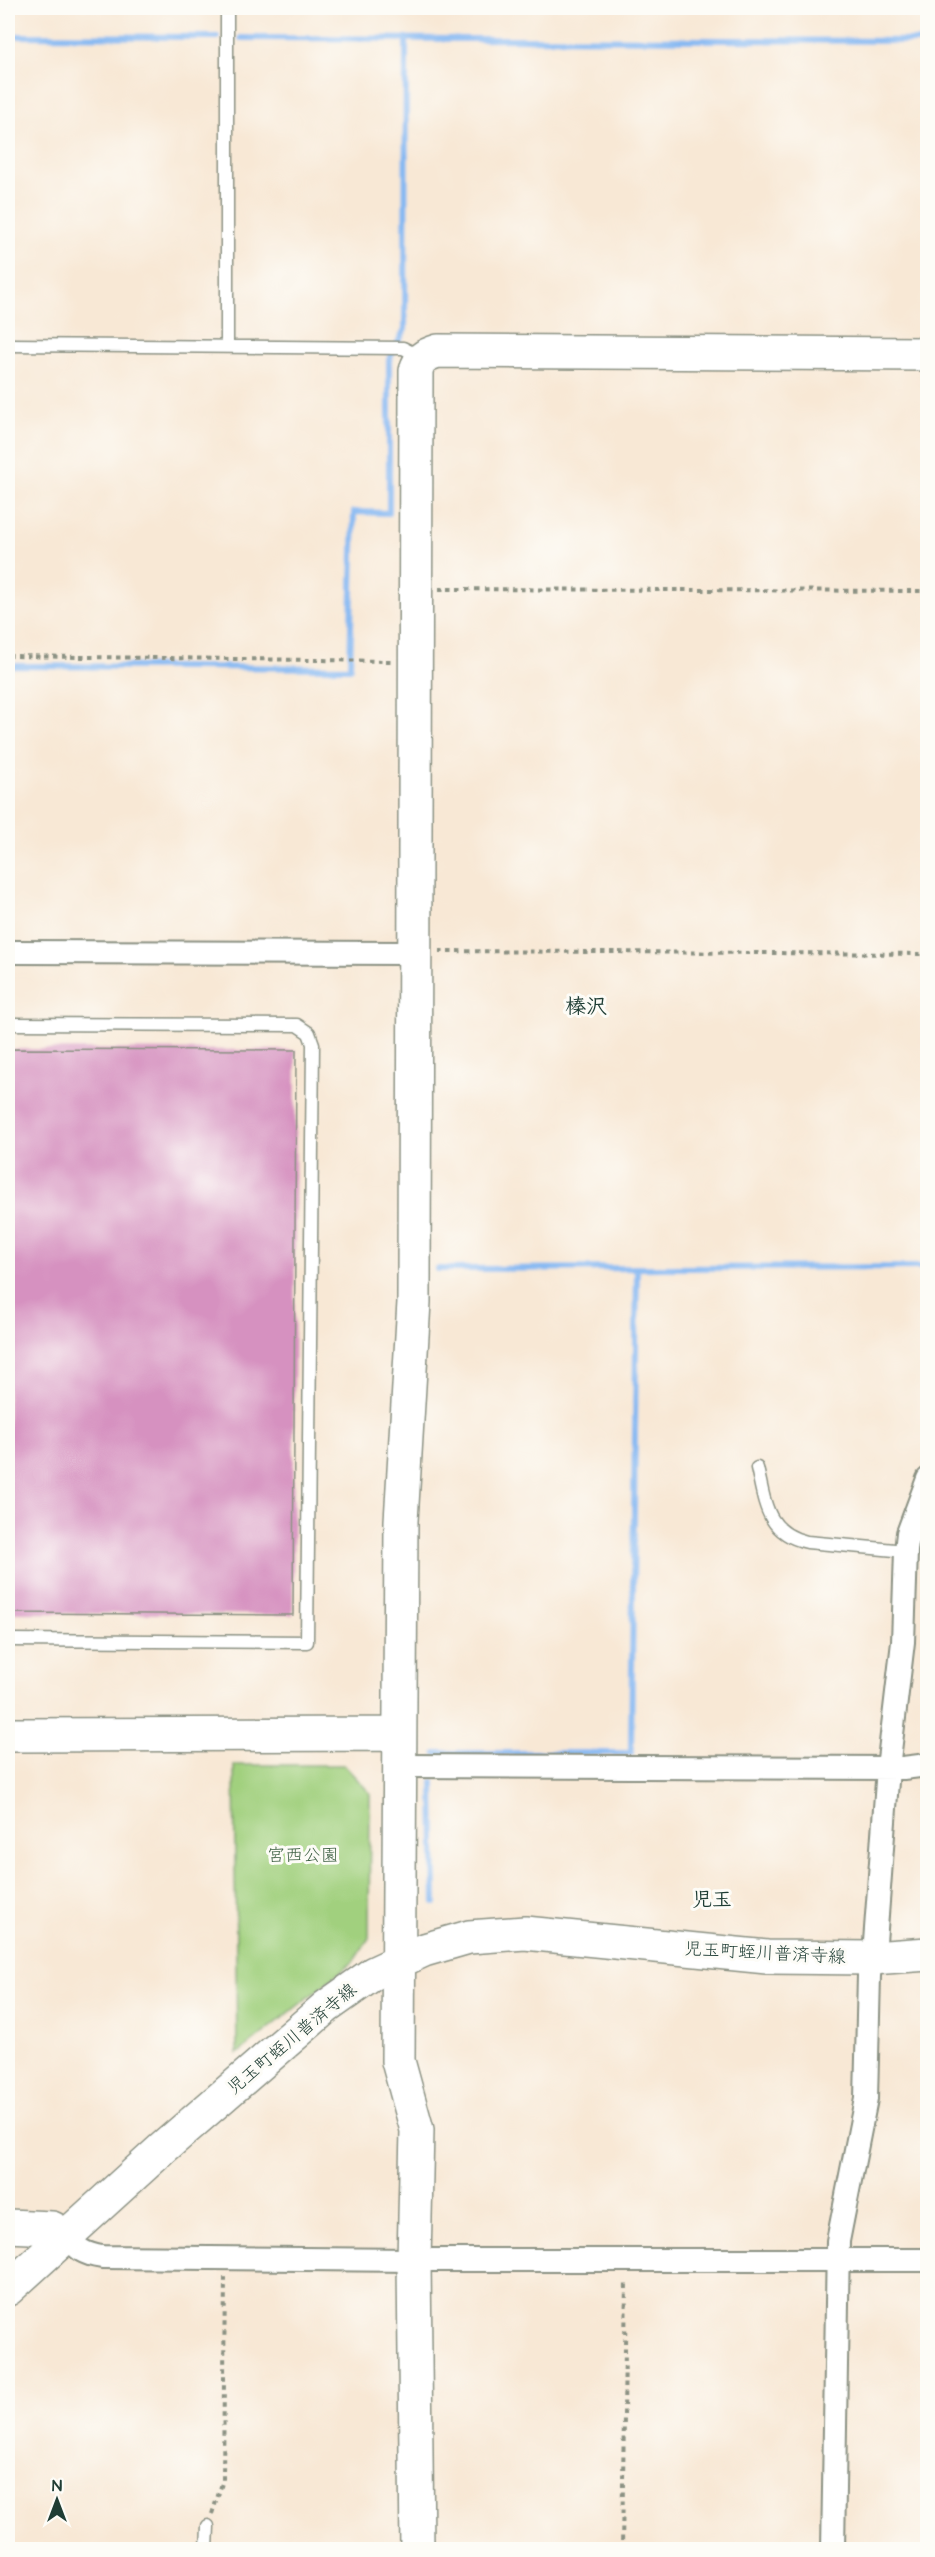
<svg xmlns="http://www.w3.org/2000/svg" width="935" height="2557" viewBox="0 0 935 2557" font-family="'Architects Daughter','Klee One',sans-serif">
  <style>
    .green { fill: #a1d07e; stroke: #608659; stroke-width: 1.5 }
    .lines { fill: none; stroke-linecap: round; stroke-linejoin: round }
    .stream { stroke: #85b8f2; stroke-width: 6 }
    .building { fill: #d691c0 }
    .lane-casing { stroke: #8c9284; stroke-width: 15 }
    .street-casing { stroke: #8c9284; stroke-width: 26 }
    .secondary-casing { stroke: #8c9284; stroke-width: 36 }
    .path { stroke: #8c9284; stroke-width: 4; stroke-dasharray: 4.5 4.5; stroke-linecap: butt }
    .lane { stroke: #fff; stroke-width: 12 }
    .street { stroke: #fff; stroke-width: 22 }
    .secondary { stroke: #fff; stroke-width: 33 }
    .labels { text-anchor: middle; dominant-baseline: central; stroke-width: 6; stroke-linejoin: round; paint-order: stroke }
    .park-label { font-size: 18px; fill: #406246; stroke: #fdfcf7 }
    .street-label { font-size: 18px; fill: #1f3d34; stroke: #fdfcf7 }
    .neighbourhood-label { font-size: 20px; font-weight: bold; fill: #1f3d34; stroke: #fdfcf7 }
    .quarter-label { font-size: 21px; font-weight: bold; fill: #1f3d34; stroke: #fdfcf7 }
  </style>
  <rect width="100%" height="100%" fill="#fdfcf7"/>
  <filter id="ink" filterUnits="userSpaceOnUse"><feTurbulence type="fractalNoise" baseFrequency=".0167" numOctaves="2"/><feDisplacementMap in="SourceGraphic" scale="12" xChannelSelector="R" yChannelSelector="G"/><feConvolveMatrix kernelMatrix="1 2 1 2 8 2 1 2 1" color-interpolation-filters="sRGB"/></filter>
  <filter id="wash" filterUnits="userSpaceOnUse"><feTurbulence type="fractalNoise" baseFrequency=".008" numOctaves="4" result="noise"/><feDisplacementMap in="SourceGraphic" scale="24" xChannelSelector="R" yChannelSelector="G"/><feGaussianBlur stdDeviation="1.35" result="paint"/><feColorMatrix in="noise" values="0 0 0 0 0 0 0 0 0 0 0 0 0 0 0 0 0 1.4 0 .05"/><feComposite in="paint" operator="in"/></filter>
  <g filter="url(#wash)">
    <rect width="100%" height="100%" fill="#f8e8d5"/>
    <path class="green" d="M 234,1765 L 344,1765 L 370,1793 L 369,1938 L 353,1962 L 237,2054 Z"/>
    <g class="lines">
      <path class="stream" d="M 8,36 L 217,37
        M 241,38 L 928,41
        M 8,666 L 350,668 L 354,512 L 389,513 L 389,360 L 405,329 L 406,38
        M 438,1269 L 928,1267
        M 436,1753 L 631,1753 L 637,1268
        M 433,1782 L 435,1903"/>
    </g>
    <g id="blocks">
      <path class="building" d="M 8,1049 L 296,1050 L 293,1615 L 8,1613 Z"/>
    </g>
  </g>
  <g filter="url(#ink)">
    <use href="#blocks" fill-opacity="0" stroke="#8c9284" stroke-width="1.5"/>
    <g class="lines">
      <defs>
        <path id="lane" d="M 8,345 L 403,348 L 421,357
          M 227,345 L 227,8
          M 8,1024 L 297,1025 L 309,1033 L 313,1044 L 307,1642 L 8,1640
          M 757,1468 C 765,1502 766,1533 807,1542 L 906,1551
          M 207,2550 L 208,2526"/>
        <path id="street" d="M 8,952 L 414,953
          M 399,1766 L 903,1768 L 928,1765
          M 67,2236 C 78,2250 84,2254 102,2257 L 414,2260 L 928,2260
          M 833,2550 L 838,2241 L 866,2099 L 869,1975 L 875,1942 L 888,1768 L 903,1642 L 906,1551 L 908,1533 L 928,1479"/>
        <path id="secondary" d="M 8,1735 L 399,1734
          M 8,2226 L 52,2228 L 67,2236
          M 8,2289 L 162,2149 L 326,2007 L 374,1973 L 424,1950 L 469,1937 L 525,1933 L 767,1957 L 872,1958 L 928,1954
          M 417,2550 L 414,2260 L 417,2130 L 398,2061 L 401,1521 L 414,1302 L 416,371 C 419,358 425,355 438,351 L 928,354"/>
      </defs>
      <use href="#lane" class="lane-casing"/>
      <use href="#street" class="street-casing"/>
      <use href="#secondary" class="secondary-casing"/>
      <path class="path" d="M 439,589 L 928,591
        M 8,656 L 391,661
        M 439,951 L 928,954
        M 212,2514 L 223,2480 L 225,2277
        M 8,2546 L 194,2547
        M 622,2550 L 626,2280"/>
      <use href="#lane" class="lane"/>
      <use href="#street" class="street"/>
      <use href="#secondary" class="secondary"/>
    </g>
  </g>
  <g class="labels">
    <g class="park-label">
      <text x="303" y="1855">宮西公園</text>
    </g>
    <g class="street-label">
      <text transform="translate(765 1953) rotate(3)">児玉町蛭川普済寺線</text>
      <text transform="translate(292 2039) rotate(-40)">児玉町蛭川普済寺線</text>
    </g>
    <g class="neighbourhood-label">
      <text x="712" y="1900">児玉</text>
    </g>
    <g class="quarter-label">
      <text x="586" y="1006">榛沢</text>
    </g>
  </g>
  <rect width="935" height="2557" fill="none" stroke="#fdfcf7" stroke-width="30"/>
  <g transform="translate(57 2500)" stroke="#fdfcf7" stroke-width="4.5" paint-order="stroke">
  <path d="M0-4.5L10 22L0 15L-10 22Z" fill="#1f3d34"/>
  <text y="-9" font-size="16" font-weight="bold" text-anchor="middle" fill="#1f3d34">N</text>
  </g>
</svg>
